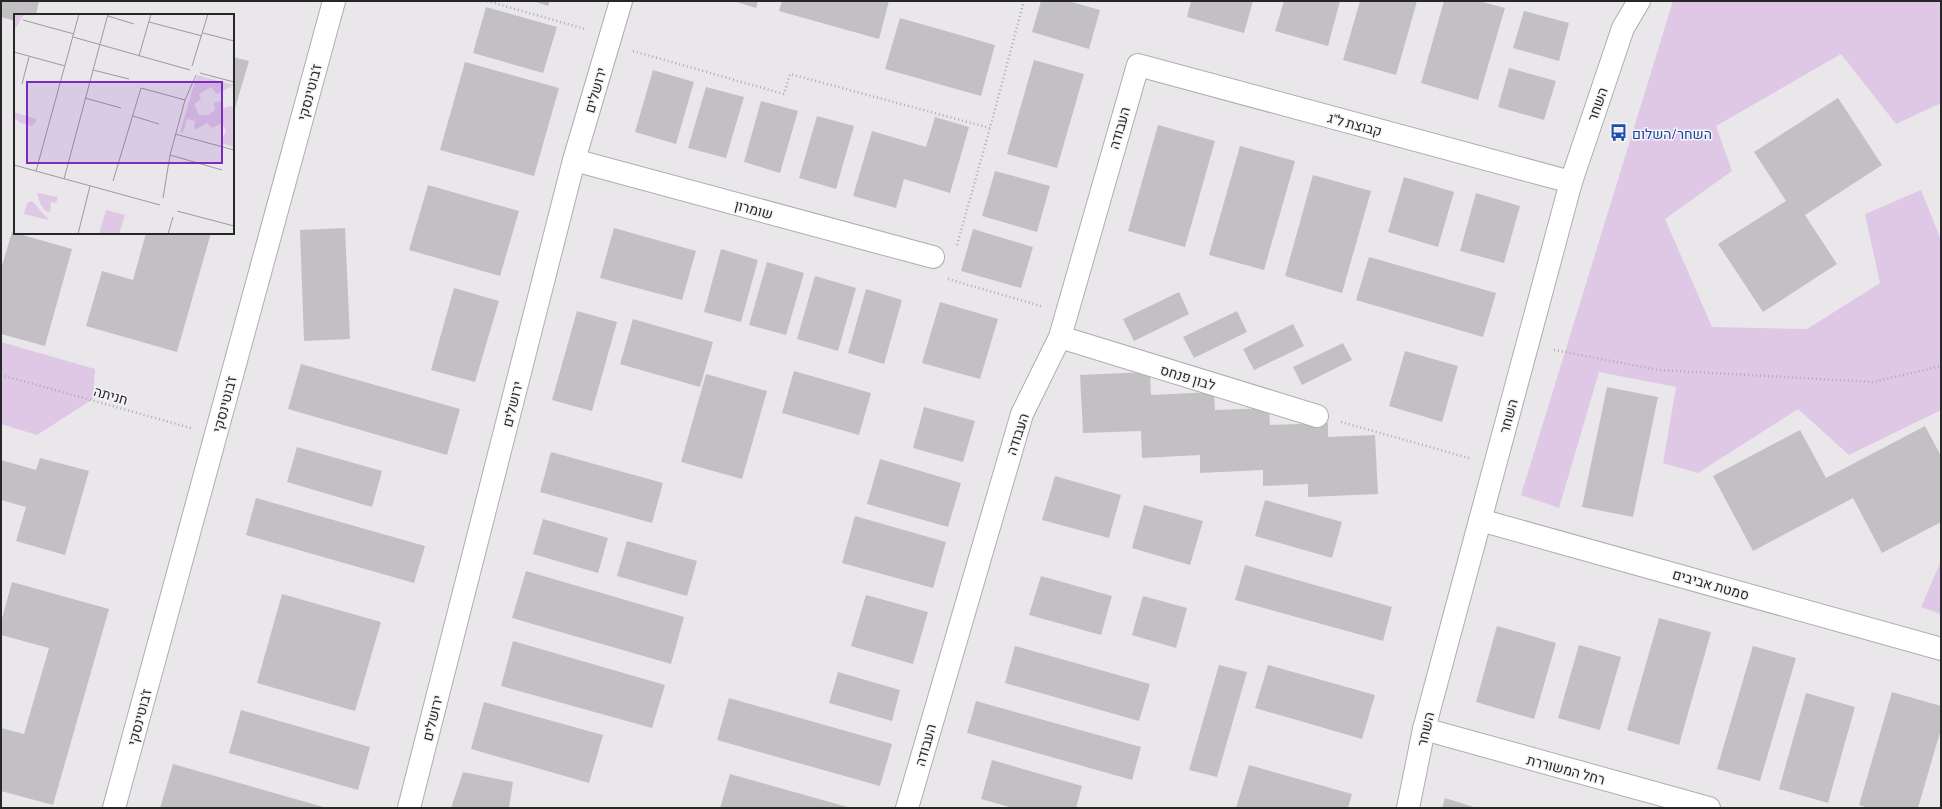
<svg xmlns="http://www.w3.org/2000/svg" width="1942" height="809" viewBox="0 0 1942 809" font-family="Barlow,Heebo,sans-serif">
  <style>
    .green { fill: #dfc8e5 }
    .building { fill: #c2c0c3 }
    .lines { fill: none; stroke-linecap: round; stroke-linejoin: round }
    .minor-casing { stroke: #afadaf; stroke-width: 24 }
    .tertiary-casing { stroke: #afadaf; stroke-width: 24 }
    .path { stroke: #acabad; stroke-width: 2.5; stroke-dasharray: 1 3; stroke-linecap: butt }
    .minor { stroke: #fff; stroke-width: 22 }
    .tertiary { stroke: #fff; stroke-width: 22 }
    .labels { text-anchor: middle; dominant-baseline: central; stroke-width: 3; stroke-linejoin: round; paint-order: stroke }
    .street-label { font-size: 14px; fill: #282728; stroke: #f6f4f7 }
    .transit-label { font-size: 14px; fill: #164399; stroke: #f6f4f7; text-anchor: start }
    .inset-road { fill: none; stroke: #9c9a9c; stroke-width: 1 }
    .view { fill: #7b2cbf; fill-opacity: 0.15; stroke: #7b2cbf; stroke-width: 2 }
    .inset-edge { fill: none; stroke: #282728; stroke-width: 2 }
  </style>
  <rect width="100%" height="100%" fill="#e9e7ea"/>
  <path class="green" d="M 1673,1 L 1941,1 L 1941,103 L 1896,124 L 1841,54 L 1716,126 L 1732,171 L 1665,219 L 1712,327 L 1807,329 L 1880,283 L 1865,214 L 1921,190 L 1941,240 L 1941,410 L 1849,455 L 1798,409 L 1698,473 L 1663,463 L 1676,387 L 1599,372 L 1559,508 L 1521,495 Z
    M 1,342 L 95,369 L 93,399 L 37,435 L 1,424 Z
    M 1941,561 L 1941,614 L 1921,607 Z"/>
  <path class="building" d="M 1,1 L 39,1 L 36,15 L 15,15 L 15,21 L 1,17 Z
    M 533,1 L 550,1 L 548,6 Z
    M 733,1 L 758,1 L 756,8 Z
    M 782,1 L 889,1 L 879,39 L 779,11 Z
    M 1041,1 L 1068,1 L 1100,10 L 1089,49 L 1032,32 Z
    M 1191,1 L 1253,1 L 1244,33 L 1187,17 Z
    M 1284,1 L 1340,1 L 1328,46 L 1275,31 Z
    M 1360,1 L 1417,1 L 1396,75 L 1343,60 Z
    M 1444,1 L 1479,1 L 1505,8 L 1478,100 L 1421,83 Z
    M 486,7 L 557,27 L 543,73 L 473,53 Z
    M 1524,11 L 1569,23 L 1559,61 L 1513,48 Z
    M 900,18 L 995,45 L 981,96 L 885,69 Z
    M 233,57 L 249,61 L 233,115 Z
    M 1034,60 L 1084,74 L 1057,168 L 1007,154 Z
    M 465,62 L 559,88 L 534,176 L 440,150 Z
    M 1509,68 L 1556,81 L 1544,120 L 1498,107 Z
    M 653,70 L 694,82 L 676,144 L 635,132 Z
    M 706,87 L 744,97 L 726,158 L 688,148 Z
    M 1838,98 L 1882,165 L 1805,215 L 1837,264 L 1763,312 L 1718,244 L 1786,201 L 1754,152 Z
    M 761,101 L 798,111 L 780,173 L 744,162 Z
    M 817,116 L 854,126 L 836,189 L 799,178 Z
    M 935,117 L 969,127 L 950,193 L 904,179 L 896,208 L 853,196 L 872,131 L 926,147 Z
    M 1158,125 L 1215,141 L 1185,247 L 1128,231 Z
    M 1240,146 L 1295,161 L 1264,270 L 1209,255 Z
    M 995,171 L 1050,186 L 1037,232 L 982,216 Z
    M 1313,175 L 1371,191 L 1342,293 L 1285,276 Z
    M 1404,177 L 1454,192 L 1438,247 L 1388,232 Z
    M 428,185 L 519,211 L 500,276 L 409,250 Z
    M 1476,193 L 1520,206 L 1504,263 L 1460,251 Z
    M 345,228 L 350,339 L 304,341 L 300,230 Z
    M 614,228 L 696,251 L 682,300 L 600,278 Z
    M 973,229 L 1033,247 L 1021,288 L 961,271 Z
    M 12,232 L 72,249 L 45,346 L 1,334 L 1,269 Z
    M 146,233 L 211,233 L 177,352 L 86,326 L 102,271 L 133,280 Z
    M 721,249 L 758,260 L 741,322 L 704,312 Z
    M 1369,257 L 1496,293 L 1483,337 L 1356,300 Z
    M 767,262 L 804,273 L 786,335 L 749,325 Z
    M 815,276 L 856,288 L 838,351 L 797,339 Z
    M 454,288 L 499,301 L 475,382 L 431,370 Z
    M 866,289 L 902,300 L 884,364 L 848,353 Z
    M 1179,292 L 1189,314 L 1134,341 L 1123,319 Z
    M 940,302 L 998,319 L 980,379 L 922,363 Z
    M 577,311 L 617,322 L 592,411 L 552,400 Z
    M 1237,311 L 1247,332 L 1194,358 L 1183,337 Z
    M 633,319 L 713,342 L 700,387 L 620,364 Z
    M 1293,324 L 1304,346 L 1254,370 L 1243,349 Z
    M 1343,343 L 1352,360 L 1302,385 L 1293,367 Z
    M 1405,351 L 1458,366 L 1442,422 L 1389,406 Z
    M 301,364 L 460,409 L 447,455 L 288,409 Z
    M 794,371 L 871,393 L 859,435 L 782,413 Z
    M 1150,372 L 1151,395 L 1214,392 L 1215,410 L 1269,408 L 1270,425 L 1328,423 L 1328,437 L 1375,435 L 1378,494 L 1308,497 L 1308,484 L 1263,486 L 1263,470 L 1200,473 L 1200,455 L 1142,458 L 1141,431 L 1083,433 L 1080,375 Z
    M 706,374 L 767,391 L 742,479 L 681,462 Z
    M 1607,387 L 1658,397 L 1633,517 L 1582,507 Z
    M 924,407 L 975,421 L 963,462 L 913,448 Z
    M 1925,426 L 1941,456 L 1941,522 L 1882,553 L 1853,498 L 1753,551 L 1713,476 L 1800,430 L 1826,478 Z
    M 297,447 L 382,471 L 372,507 L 287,482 Z
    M 551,452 L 663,483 L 652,523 L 540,492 Z
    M 40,458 L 89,471 L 65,555 L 16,541 L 26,507 L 1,500 L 1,460 L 36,470 Z
    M 880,459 L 961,483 L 948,527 L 867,504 Z
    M 1055,476 L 1121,495 L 1109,538 L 1042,520 Z
    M 256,498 L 425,546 L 414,583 L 246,535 Z
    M 1265,500 L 1342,522 L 1332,558 L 1255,536 Z
    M 1144,505 L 1203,521 L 1190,565 L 1132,548 Z
    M 855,516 L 946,542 L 933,588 L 842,563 Z
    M 543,519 L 608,538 L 598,573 L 533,554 Z
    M 627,541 L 697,561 L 687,596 L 617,576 Z
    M 1245,565 L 1392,607 L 1383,641 L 1235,600 Z
    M 526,571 L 684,617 L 671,664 L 512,618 Z
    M 1041,576 L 1112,596 L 1101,635 L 1029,615 Z
    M 12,582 L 109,609 L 53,805 L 1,791 L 1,728 L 24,734 L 49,648 L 1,635 L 1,622 Z
    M 282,594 L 381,622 L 355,711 L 257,683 Z
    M 866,595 L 928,612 L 913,664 L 851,646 Z
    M 1143,596 L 1187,608 L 1176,648 L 1132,635 Z
    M 1659,618 L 1711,632 L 1679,745 L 1627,730 Z
    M 1497,626 L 1556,643 L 1534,719 L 1476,702 Z
    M 513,641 L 665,685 L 652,728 L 501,686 Z
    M 1579,645 L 1621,657 L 1600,730 L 1558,718 Z
    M 1015,646 L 1150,684 L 1139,721 L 1005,683 Z
    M 1753,646 L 1796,658 L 1760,781 L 1717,769 Z
    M 1219,665 L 1247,672 L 1217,777 L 1189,770 Z
    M 1268,665 L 1375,695 L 1362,739 L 1255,708 Z
    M 838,672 L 900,690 L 892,721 L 829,703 Z
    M 1892,692 L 1941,706 L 1941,729 L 1918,808 L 1869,808 L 1859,805 Z
    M 1806,693 L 1855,707 L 1828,803 L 1779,789 Z
    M 729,698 L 892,744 L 880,786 L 717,740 Z
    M 976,701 L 1141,747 L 1132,780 L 967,733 Z
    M 484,702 L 603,735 L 589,783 L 471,749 Z
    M 241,710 L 370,747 L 358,790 L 229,753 Z
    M 992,760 L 1082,786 L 1076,808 L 1013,808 L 981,799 Z
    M 173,764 L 327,808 L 160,808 Z
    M 1249,765 L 1352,794 L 1348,808 L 1236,808 Z
    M 463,772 L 513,782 L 509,808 L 451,808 Z
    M 730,774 L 851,808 L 720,808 Z
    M 1445,798 L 1477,808 L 1442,808 Z"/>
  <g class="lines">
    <defs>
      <path id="minor" d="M 574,160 L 933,257
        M 1060,337 L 1317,416
        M 1480,520 L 1941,649
        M 1424,729 L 1709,808
        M 409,808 L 574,160 L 621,1
        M 907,808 L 1022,414 L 1060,337 L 1138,65 L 1571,182"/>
      <path id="tertiary" d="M 114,808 L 334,1
        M 1408,808 L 1424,729 L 1571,182 L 1623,28 L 1639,1"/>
    </defs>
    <use href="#minor" class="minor-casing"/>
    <use href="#tertiary" class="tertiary-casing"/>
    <path class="path" d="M 487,1 L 585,29
      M 633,51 L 784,94 L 790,74 L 990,128 L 1024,1
      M 957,245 L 990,128
      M 948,279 L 1041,306
      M 1554,350 L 1659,370 L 1873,382 L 1941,366
      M 1,375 L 191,428
      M 1341,422 L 1469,458"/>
    <use href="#minor" class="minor"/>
    <use href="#tertiary" class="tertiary"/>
  </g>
  <defs>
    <symbol id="bus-bare" viewBox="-9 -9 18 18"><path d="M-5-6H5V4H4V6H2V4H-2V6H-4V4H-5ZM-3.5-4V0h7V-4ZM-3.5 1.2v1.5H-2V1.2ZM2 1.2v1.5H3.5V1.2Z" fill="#1a4fb4" stroke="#f6f4f7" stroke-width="2.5" paint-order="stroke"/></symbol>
  </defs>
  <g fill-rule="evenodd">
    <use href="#bus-bare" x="1606" y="120" width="25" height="25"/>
  </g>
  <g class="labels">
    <g class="street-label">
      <text transform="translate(595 90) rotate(-74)">ירושלים</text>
      <text transform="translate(309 92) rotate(-75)">ז'בוטינסקי</text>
      <text transform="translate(1597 104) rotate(-71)">השחר</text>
      <text transform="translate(1355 124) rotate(15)">קבוצת ל"ג</text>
      <text transform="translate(1119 128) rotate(-74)">העבודה</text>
      <text transform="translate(754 209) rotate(15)">שומרון</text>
      <text transform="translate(1188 377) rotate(17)">לבון פנחס</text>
      <text transform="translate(111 395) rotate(16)">חניתה</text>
      <text transform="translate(224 404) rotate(-75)">ז'בוטינסקי</text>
      <text transform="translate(512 404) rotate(-76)">ירושלים</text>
      <text transform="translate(1508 416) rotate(-75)">השחר</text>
      <text transform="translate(1017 434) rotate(-72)">העבודה</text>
      <text transform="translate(1711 584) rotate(16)">סמטת אביבים</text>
      <text transform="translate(139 717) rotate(-75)">ז'בוטינסקי</text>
      <text transform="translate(432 718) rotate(-76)">ירושלים</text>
      <text transform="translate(1425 729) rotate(-77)">השחר</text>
      <text transform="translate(925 745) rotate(-74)">העבודה</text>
      <text transform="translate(1566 769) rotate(15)">רחל המשוררת</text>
    </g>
    <g class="transit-label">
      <text x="1632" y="133">השחר/השלום</text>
    </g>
  </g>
  <g transform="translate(14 14)">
    <rect width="220" height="220" fill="#e9e7ea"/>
    <path d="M 0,0 L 10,0 L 0,17 ZM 183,61 L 220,71 L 203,80 L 197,73 L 185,80 L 187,85 L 180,90 L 185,101 L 194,101 L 201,96 L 200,89 L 206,87 L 209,94 L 216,92 L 220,94 L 220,133 L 206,129 L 212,117 L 208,109 L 198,114 L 193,109 L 183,115 L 180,114 L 181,107 L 173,105 L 169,119 L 166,118 ZM 0,98 L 22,105 L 22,108 L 17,112 L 7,109 L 0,104 ZM 23,179 L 44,183 L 42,189 L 37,188 L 36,198 L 31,197 L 26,189 ZM 18,187 L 26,196 L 35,206 L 10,200 L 13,189 ZM 92,196 L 111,201 L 105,220 L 85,220 Z" fill="#dfc8e5"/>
    <path class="inset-road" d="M 94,2 L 120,10M 9,6 L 60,20M 135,8 L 188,22M 189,19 L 220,27M 59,23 L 176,56M 0,38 L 51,52M 125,42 L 137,0M 178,52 L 194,0M 79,56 L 115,65M 186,59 L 220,68M 8,70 L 15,43M 71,84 L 107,94M 119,102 L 145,110M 161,120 L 220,136M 156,141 L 208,156M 0,151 L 146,191M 22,157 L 65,0M 50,165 L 94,0M 99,167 L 127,74 L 171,86M 149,184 L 156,141 L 171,86 L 182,61M 163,197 L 220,212M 64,220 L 76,172M 154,220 L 159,203"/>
    <path class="view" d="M 13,68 L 208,68 L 208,149 L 13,149 Z"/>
    <rect width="220" height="220" class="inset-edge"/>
  </g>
  <rect width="1942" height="809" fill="none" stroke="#282728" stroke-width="4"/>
</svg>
